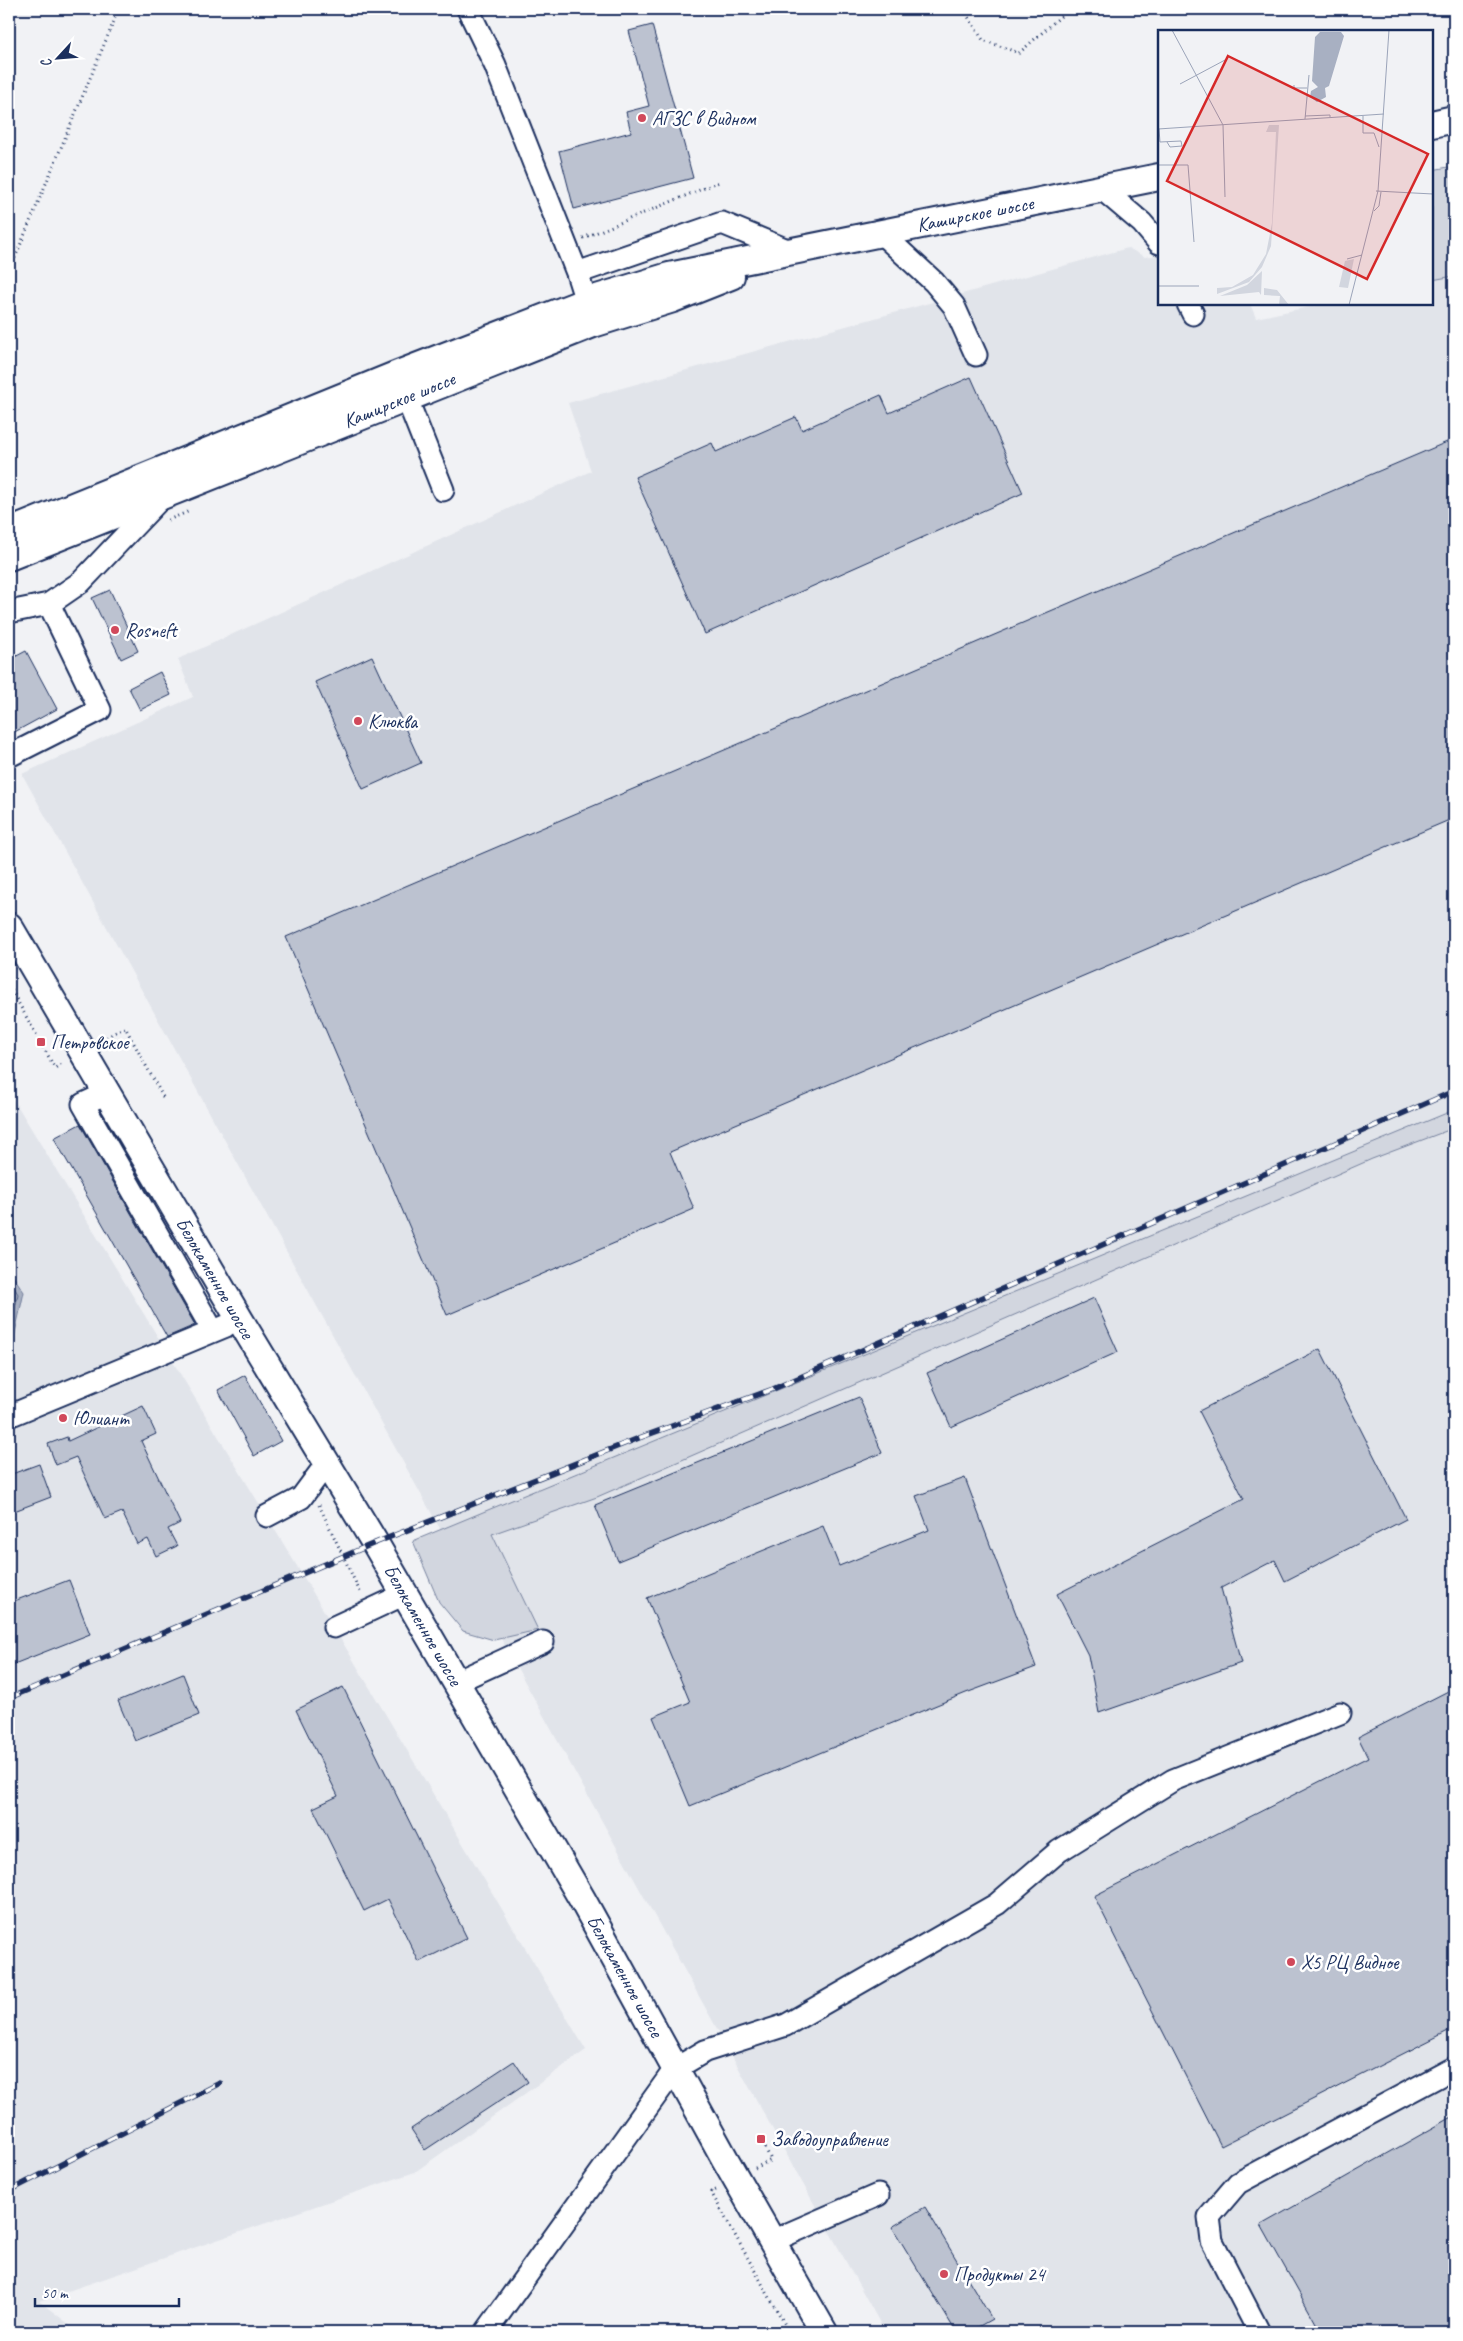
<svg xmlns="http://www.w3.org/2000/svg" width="1463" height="2341" viewBox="0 0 1463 2341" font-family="Caveat,sans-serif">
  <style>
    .built { fill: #e1e4ea }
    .green { fill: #d2d6df; stroke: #76829e }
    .water { fill: #a8b0c2; stroke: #707c9a }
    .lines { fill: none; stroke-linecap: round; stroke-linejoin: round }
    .shore { stroke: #536386; stroke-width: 1 }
    .building { fill: #bcc2d0; stroke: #1b2f5e }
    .minor-casing { stroke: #1b2f5e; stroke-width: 25 }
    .major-casing { stroke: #1b2f5e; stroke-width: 30 }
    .path { stroke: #1b2f5e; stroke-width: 3; stroke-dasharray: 1 4; stroke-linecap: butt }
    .minor { stroke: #fff; stroke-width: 21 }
    .major { stroke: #fff; stroke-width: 26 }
    .rail-casing { stroke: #1b2f5e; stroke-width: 5.5 }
    .rail { stroke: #fff; stroke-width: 4; stroke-dasharray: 11; stroke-linecap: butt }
    .poi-dot { fill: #d1495b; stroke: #fff; stroke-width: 2 }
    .labels { text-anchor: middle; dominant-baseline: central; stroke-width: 5; stroke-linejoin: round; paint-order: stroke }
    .poi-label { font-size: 20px; fill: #1b2f5e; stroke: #fff; text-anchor: start }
    .street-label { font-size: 20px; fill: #1b2f5e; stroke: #fff }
    .inset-road { fill: none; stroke: #9ba4b9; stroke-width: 1 }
    .view { fill: #d62828; fill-opacity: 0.15; stroke: #d62828; stroke-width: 2.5 }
    .inset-edge { fill: none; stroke: #1b2f5e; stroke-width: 2.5 }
  </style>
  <rect width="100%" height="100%" fill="#f1f2f5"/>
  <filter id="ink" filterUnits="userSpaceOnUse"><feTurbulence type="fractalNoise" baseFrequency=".02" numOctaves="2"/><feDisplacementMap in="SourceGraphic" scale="10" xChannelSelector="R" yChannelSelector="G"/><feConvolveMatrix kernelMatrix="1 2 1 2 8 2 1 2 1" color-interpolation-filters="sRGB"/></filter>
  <g filter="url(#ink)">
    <path class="built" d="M 1128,248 L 1145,257 L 1159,255 L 1159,304 L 1250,304 L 1256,318 L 1323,304 L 1432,304 L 1432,280 L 1454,276 L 1454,2332 L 885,2332 L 22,774 L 193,697 L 178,659 L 591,471 L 568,403 Z
      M 9,1092 L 306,1581 L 586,2050 L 415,2172 L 39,2301 L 79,2332 L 9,2332 Z"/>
    <path class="green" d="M 1454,166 L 1454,276 L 1432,280 L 1432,170 Z
      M 1454,1110 L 1454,1128 L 1372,1159 L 597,1497 L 492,1534 L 538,1630 L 494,1640 L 463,1631 L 439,1602 L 413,1541 Z"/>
    <path class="water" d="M 9,1270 L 24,1292 L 9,1360 Z"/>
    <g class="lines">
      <path class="shore" d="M 9,1279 L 18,1294 L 9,1337"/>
    </g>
    <path class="building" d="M 652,25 L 693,178 L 574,209 L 559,151 L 631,132 L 626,112 L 649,106 L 629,31 Z
      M 971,377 L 1023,493 L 705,634 L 635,477 L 712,443 L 716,452 L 796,417 L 802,430 L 881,395 L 889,413 Z
      M 1454,439 L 1454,818 L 670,1152 L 694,1209 L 447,1315 L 286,937 Z
      M 110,590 L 138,651 L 121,659 L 92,598 Z
      M 26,651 L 57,709 L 9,735 L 9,660 Z
      M 372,656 L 421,763 L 363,789 L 315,682 Z
      M 160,672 L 171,695 L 140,710 L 129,688 Z
      M 80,1124 L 195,1325 L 167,1337 L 54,1138 Z
      M 1094,1298 L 1118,1352 L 951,1427 L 927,1373 Z
      M 1320,1349 L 1406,1519 L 1285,1581 L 1275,1560 L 1221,1588 L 1241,1663 L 1099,1713 L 1088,1655 L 1057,1594 L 1244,1499 L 1199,1411 Z
      M 245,1375 L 281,1441 L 254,1456 L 218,1390 Z
      M 859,1397 L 882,1453 L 618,1561 L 595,1505 Z
      M 143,1406 L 156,1434 L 141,1441 L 180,1523 L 168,1529 L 177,1546 L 156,1556 L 148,1539 L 137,1544 L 122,1512 L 105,1519 L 76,1457 L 56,1465 L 48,1444 L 67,1437 L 68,1441 Z
      M 39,1464 L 51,1497 L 9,1513 L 9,1475 Z
      M 965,1478 L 1036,1667 L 966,1693 L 690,1806 L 653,1717 L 690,1702 L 647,1598 L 823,1526 L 839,1566 L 929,1530 L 916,1496 Z
      M 69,1580 L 90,1634 L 9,1666 L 9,1603 Z
      M 183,1674 L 199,1715 L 135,1741 L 118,1701 Z
      M 343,1687 L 467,1938 L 419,1962 L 388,1899 L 364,1911 L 313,1808 L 338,1796 L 296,1710 Z
      M 1454,1688 L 1454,2028 L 1221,2146 L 1094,1896 L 1368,1757 L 1358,1737 Z
      M 514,2061 L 528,2082 L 425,2150 L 411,2129 Z
      M 1454,2116 L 1454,2332 L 1321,2332 L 1261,2225 Z
      M 925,2207 L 992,2319 L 969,2332 L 956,2332 L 892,2227 Z"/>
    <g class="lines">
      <defs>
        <path id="minor" d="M 468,9 L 495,65 L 577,273 L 591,317
          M 1102,189 L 1142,223 L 1159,243
          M 880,232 L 934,282 L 954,306 L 976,355
          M 577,273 L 722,223 L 792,252
          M 1188,304 L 1193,314
          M 401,384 L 443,490
          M 9,612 L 49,604
          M 9,756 L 100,710 L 49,604 L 81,582 L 161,498
          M 107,1093 L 83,1104 L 213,1331
          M 9,1416 L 226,1326
          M 267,1516 L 301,1498 L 327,1463
          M 334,1627 L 405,1594
          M 456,1682 L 543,1642
          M 772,2241 L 878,2195
          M 486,2332 L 675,2069 L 705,2051 L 786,2025 L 997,1904 L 1059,1851 L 1173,1780 L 1340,1713
          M 1259,2332 L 1212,2241 L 1209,2217 L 1238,2183 L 1454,2068"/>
        <path id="major" d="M 1432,124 L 1454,119
          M 9,532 L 398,374 L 587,301 L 669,276 L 1159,177
          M 9,557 L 593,324 L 673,299 L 731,276
          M 9,926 L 240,1320 L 375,1543 L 582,1899 L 725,2159 L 824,2332"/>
      </defs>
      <use href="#minor" class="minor-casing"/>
      <use href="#major" class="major-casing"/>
      <path class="path" d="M 963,9 L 983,40 L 1019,53 L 1069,9
        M 583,238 L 719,182
        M 9,272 L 119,9
        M 168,520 L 190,511
        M 9,986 L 55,1068 L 64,1062
        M 102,1040 L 125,1027 L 163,1097
        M 319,1505 L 361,1594
        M 755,2168 L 771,2160 L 761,2139
        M 716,2190 L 711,2192 L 789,2332"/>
      <use href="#minor" class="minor"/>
      <use href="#major" class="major"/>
      <defs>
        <path id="rail" d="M 9,1698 L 375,1543 L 639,1438 L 773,1389 L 1454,1091
          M 9,2191 L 220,2083"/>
      </defs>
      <use href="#rail" class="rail-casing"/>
      <use href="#rail" class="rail"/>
    </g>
  </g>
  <g class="poi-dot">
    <circle cx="642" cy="118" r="5"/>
    <circle cx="115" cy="630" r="5"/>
    <circle cx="358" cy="721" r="5"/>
    <rect x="36" y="1037" width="10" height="10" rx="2.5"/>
    <circle cx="63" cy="1418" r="5"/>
    <circle cx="1291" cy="1962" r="5"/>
    <rect x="756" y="2134" width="10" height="10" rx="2.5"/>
    <circle cx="944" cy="2274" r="5"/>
  </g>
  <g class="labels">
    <g class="poi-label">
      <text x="652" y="118">АГЗС в Видном</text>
      <text x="125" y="630">Rosneft</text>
      <text x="368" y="721">Клюква</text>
      <text x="51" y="1042">Петровское</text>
      <text x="73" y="1418">Юлиант</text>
      <text x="1301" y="1962">X5 РЦ Видное</text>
      <text x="771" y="2139">Заводоуправление</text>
      <text x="954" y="2274">Продукты 24</text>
    </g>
    <g class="street-label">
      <text transform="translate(975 214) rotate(-11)">Каширское шоссе</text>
      <text transform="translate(399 400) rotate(-22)">Каширское шоссе</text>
      <text transform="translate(215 1278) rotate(60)">Белокаменное шоссе</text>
      <text transform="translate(423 1625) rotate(60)">Белокаменное шоссе</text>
      <text transform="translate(625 1976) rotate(61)">Белокаменное шоссе</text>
    </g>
  </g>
  <g transform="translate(1158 30)">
    <rect width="275" height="275" fill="#f1f2f5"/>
    <path d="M 111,95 L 121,95 L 113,216 L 104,237 L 91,252 L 59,264 L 59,258 L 74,257 L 95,245 L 108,224 L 114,193 L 118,102 L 108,102 ZM 196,229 L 190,258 L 181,257 L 187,231 ZM 104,241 L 103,265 L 101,262 L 62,266 L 89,255 ZM 106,258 L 119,260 L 131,275 L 121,275 L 122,266 L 106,265 Z" fill="#d2d6df"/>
    <path d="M 183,2 L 186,6 L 171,56 L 167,58 L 168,67 L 159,72 L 152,67 L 153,61 L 160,57 L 154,51 L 157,7 L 162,2 Z" fill="#a8b0c2"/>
    <path class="inset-road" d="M 14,0 L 65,95 L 67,167M 22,54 L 67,30M 136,55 L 136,58 L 149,58M 147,86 L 172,85 L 172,87M 205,86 L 205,103 L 216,103 L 221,117M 147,89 L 151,45M 0,99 L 226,84M 1,99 L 2,112 L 23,111 L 24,116 L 12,117 L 9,112M 0,135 L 30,135 L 36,212M 218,161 L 275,164M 216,181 L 221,176 L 223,162M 189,229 L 204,225M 0,256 L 41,256M 191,275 L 220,161 L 231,0"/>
    <path class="view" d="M 70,26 L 270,124 L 209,249 L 9,151 Z"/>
    <rect width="275" height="275" class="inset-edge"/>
  </g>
  <rect width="1463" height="2341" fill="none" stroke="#fff" stroke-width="30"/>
  <rect x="15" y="15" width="1433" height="2311" fill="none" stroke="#1b2f5e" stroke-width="2" filter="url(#ink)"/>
  <g transform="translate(58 58) rotate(244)" stroke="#ffffff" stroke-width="4" paint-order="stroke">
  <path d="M0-4L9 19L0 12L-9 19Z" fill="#1b2f5e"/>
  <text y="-8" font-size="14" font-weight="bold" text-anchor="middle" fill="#1b2f5e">С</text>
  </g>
  <path d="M35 2298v8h144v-8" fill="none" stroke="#1b2f5e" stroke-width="2.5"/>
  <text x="42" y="2298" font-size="15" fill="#1b2f5e" stroke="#ffffff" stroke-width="4" paint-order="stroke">50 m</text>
</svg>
